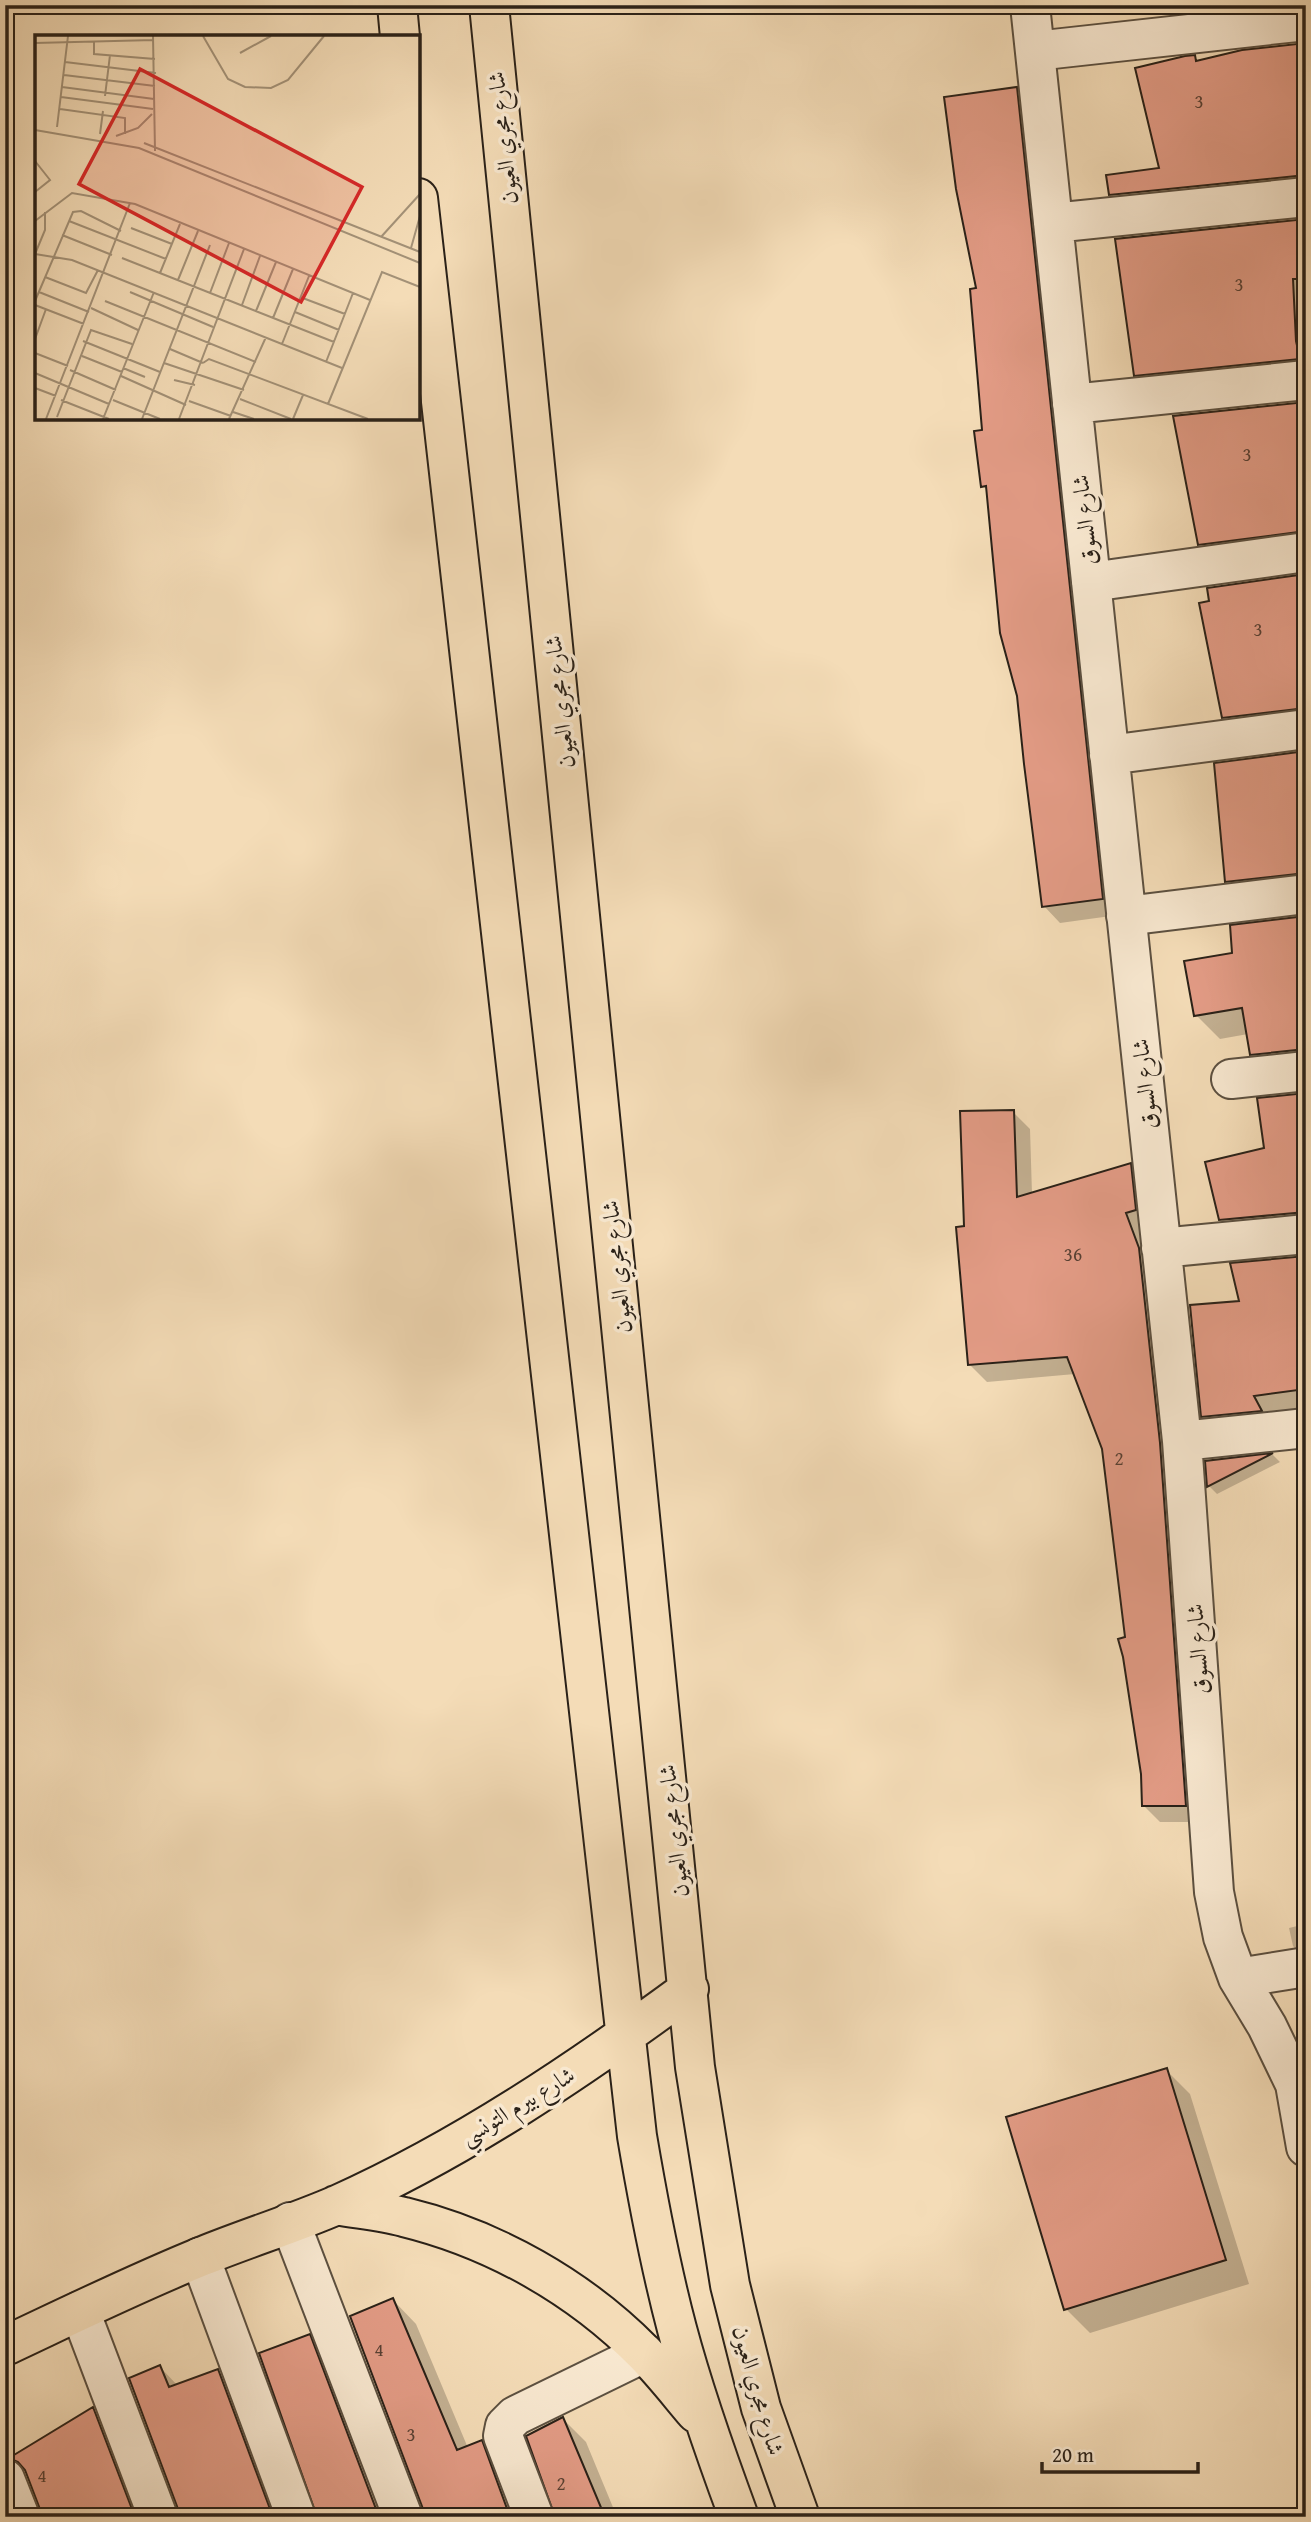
<svg xmlns="http://www.w3.org/2000/svg" width="1311" height="2522" viewBox="0 0 1311 2522" font-family="'Gentium Book Plus',Amiri,serif">
  <style>
    .shadow { fill: #0003 }
    .building { fill: #e29b85; stroke: #2a2118; stroke-width: 2 }
    .lines { fill: none; stroke-linecap: round; stroke-linejoin: round }
    .street-casing { stroke: #5c5040; stroke-width: 42 }
    .primary-casing { stroke: #2a2118; stroke-width: 42 }
    .street { stroke: #f8e8d0; stroke-width: 38 }
    .primary { stroke: #f4dcb7; stroke-width: 38 }
    .labels { text-anchor: middle; dominant-baseline: central; stroke-width: 7; stroke-linejoin: round; paint-order: stroke }
    .number-label { font-size: 19px; fill: #584033 }
    .street-label { font-size: 23px; fill: #2a2118; stroke: #f8e8d0 }
    .inset-road { fill: none; stroke: #a39177; stroke-width: 2 }
    .view { fill: #d62828; fill-opacity: 0.15; stroke: #d62828; stroke-width: 3.5 }
    .inset-edge { fill: none; stroke: #2a2118; stroke-width: 3.5 }
  </style>
  <rect width="100%" height="100%" fill="#f4dcb7"/>
  <filter id="stains"><feTurbulence type="fractalNoise" baseFrequency=".00286" numOctaves="4"/><feColorMatrix values="0 0 0 0 .2 0 0 0 0 .09 0 0 0 0 .02 0 0 0 .5 -.17"/></filter>
  <radialGradient id="worn" r=".72"><stop offset=".6" stop-color="#630" stop-opacity="0"/><stop offset="1" stop-color="#630" stop-opacity=".3"/></radialGradient>
  <path class="shadow" d="M 1306,45 L 1306,201 L 1134,218 L 1110,194 L 1162,170 L 1194,57 L 1199,62 Z
    M 1016,89 L 1032,105 L 1118,915 L 1060,923 L 1044,906 L 1019,696 L 989,492 L 983,486 L 984,432 L 978,290 Z
    M 1306,221 L 1306,384 L 1159,399 L 1136,375 Z
    M 1306,404 L 1306,556 L 1224,568 L 1200,544 Z
    M 1306,576 L 1306,733 L 1247,741 L 1223,717 Z
    M 1306,753 L 1306,898 L 1251,905 L 1227,881 Z
    M 1306,918 L 1306,1075 L 1275,1078 L 1251,1054 L 1248,1034 L 1220,1039 L 1196,1015 L 1234,954 Z
    M 1306,1095 L 1306,1237 L 1245,1243 L 1221,1219 L 1266,1149 Z
    M 1013,1112 L 1030,1129 L 1032,1194 L 1130,1165 L 1147,1181 L 1202,1822 L 1160,1822 L 1143,1805 L 1143,1773 L 1103,1449 L 1075,1374 L 987,1382 L 970,1365 L 966,1228 Z
    M 1306,1258 L 1306,1415 L 1227,1440 L 1203,1416 L 1241,1302 Z
    M 1273,1455 L 1280,1462 L 1217,1494 L 1209,1486 L 1207,1462 Z
    M 1306,1478 L 1306,1538 L 1298,1479 Z
    M 1306,1924 L 1306,1960 L 1293,1946 L 1289,1928 Z
    M 1306,1990 L 1306,2000 L 1302,1991 Z
    M 1166,2070 L 1190,2094 L 1249,2284 L 1090,2333 L 1066,2309 Z
    M 393,2300 L 416,2324 L 468,2448 L 482,2442 L 505,2465 L 524,2517 L 426,2517 Z
    M 309,2336 L 332,2360 L 393,2517 L 319,2517 Z
    M 160,2367 L 178,2386 L 218,2371 L 241,2394 L 286,2517 L 181,2517 Z
    M 93,2409 L 116,2433 L 148,2517 L 43,2517 L 29,2475 L 12,2458 Z
    M 563,2419 L 586,2442 L 617,2517 L 557,2517 Z"/>
  <path class="building" d="M 1306,43 L 1306,175 L 1109,195 L 1106,175 L 1159,168 L 1135,68 L 1185,56 L 1195,55 L 1196,61 L 1242,50 Z
    M 1017,87 L 1103,899 L 1042,907 L 1024,764 L 1017,696 L 1000,633 L 986,486 L 981,487 L 974,431 L 982,430 L 970,289 L 976,288 L 956,189 L 944,97 Z
    M 1306,219 L 1306,279 L 1293,279 L 1296,341 L 1300,359 L 1134,376 L 1115,239 Z
    M 1306,402 L 1306,531 L 1198,545 L 1173,416 Z
    M 1306,574 L 1306,708 L 1222,718 L 1199,603 L 1209,601 L 1207,588 Z
    M 1306,751 L 1306,873 L 1225,882 L 1214,763 Z
    M 1306,916 L 1306,968 L 1299,970 L 1306,1049 L 1250,1055 L 1242,1008 L 1194,1016 L 1184,961 L 1232,953 L 1230,925 Z
    M 1306,1093 L 1306,1212 L 1219,1220 L 1205,1162 L 1264,1148 L 1257,1098 Z
    M 1014,1110 L 1017,1197 L 1131,1163 L 1136,1210 L 1126,1213 L 1139,1248 L 1160,1443 L 1186,1806 L 1142,1806 L 1141,1774 L 1123,1657 L 1118,1639 L 1125,1637 L 1102,1449 L 1067,1357 L 968,1365 L 956,1227 L 964,1226 L 960,1111 Z
    M 1306,1256 L 1306,1389 L 1254,1396 L 1262,1411 L 1201,1417 L 1190,1305 L 1239,1301 L 1230,1263 Z
    M 1273,1453 L 1207,1487 L 1205,1461 Z
    M 1167,2068 L 1226,2260 L 1064,2310 L 1006,2117 Z
    M 393,2298 L 457,2450 L 482,2440 L 510,2517 L 424,2517 L 423,2509 L 350,2316 Z
    M 310,2334 L 379,2517 L 317,2517 L 259,2353 Z
    M 160,2365 L 169,2387 L 218,2369 L 273,2517 L 179,2517 L 178,2509 L 129,2378 Z
    M 93,2407 L 135,2517 L 43,2517 L 25,2470 L 18,2462 L 9,2458 Z
    M 563,2417 L 605,2517 L 555,2517 L 526,2436 Z"/>
  <g class="lines">
    <defs>
      <path id="street" d="M 1030,5 L 1182,1441 L 1214,1892 L 1223,1937 L 1238,1978 L 1267,2026 L 1295,2084 L 1306,2147
        M 1035,51 L 1306,21
        M 1053,223 L 1306,197
        M 1072,404 L 1306,380
        M 1091,582 L 1306,552
        M 1109,755 L 1306,729
        M 1126,916 L 1306,894
        M 1231,1079 L 1306,1071
        M 1161,1248 L 1306,1234
        M 1182,1441 L 1306,1428
        M 1238,1978 L 1306,1967
        M 290,2222 L 403,2517
        M 200,2257 L 296,2517
        M 80,2311 L 158,2517
        M 5,2479 L 20,2517
        M 534,2517 L 503,2436 L 505,2426 L 515,2416 L 644,2353"/>
      <path id="primary" d="M 397,5 L 400,37
        M 489,5 L 695,2067 L 730,2285 L 761,2408 L 800,2517
        M 418,198 L 637,2136 C 648,2201 660,2265 677,2329 C 694,2393 716,2455 739,2517
        M 336,2205 C 358,2209 382,2211 404,2217 C 494,2239 579,2287 644,2353 C 662,2371 679,2393 696,2413
        M 5,2346 C 71,2315 136,2283 203,2256 C 247,2238 293,2224 337,2205 C 462,2149 579,2070 689,1989"/>
    </defs>
    <use href="#street" class="street-casing"/>
    <use href="#primary" class="primary-casing"/>
    <use href="#street" class="street"/>
    <use href="#primary" class="primary"/>
  </g>
  <g class="labels">
    <g class="number-label">
      <text x="1199" y="101">3</text>
      <text x="1239" y="284">3</text>
      <text x="1247" y="454">3</text>
      <text x="1258" y="629">3</text>
      <text x="1073" y="1254">36</text>
      <text x="1119" y="1458">2</text>
      <text x="379" y="2349">4</text>
      <text x="411" y="2434">3</text>
      <text x="42" y="2475">4</text>
      <text x="561" y="2483">2</text>
    </g>
    <g class="street-label">
      <text transform="translate(502 138) rotate(-96)">شارع مجري العيون</text>
      <text transform="translate(1084 520) rotate(-96)">شارع السوق</text>
      <text transform="translate(559 702) rotate(-96)">شارع مجري العيون</text>
      <text transform="translate(1144 1084) rotate(-96)">شارع السوق</text>
      <text transform="translate(616 1267) rotate(-96)">شارع مجري العيون</text>
      <text transform="translate(1197 1649) rotate(-94)">شارع السوق</text>
      <text transform="translate(673 1831) rotate(-96)">شارع مجري العيون</text>
      <text transform="translate(517 2105) rotate(-31)">شارع بيرم التونسي</text>
      <text transform="translate(759 2390) rotate(74)">شارع مجري العيون</text>
    </g>
  </g>
  <g transform="translate(35 35)">
    <rect width="385" height="385" fill="#f4dcb7"/>
    <path class="inset-road" d="M 118,1 L 120,116M 168,1 L 193,44 L 210,52 L 236,53 L 253,45 L 289,1M 59,7 L 59,19 L 120,24M 0,8 L 119,5M 205,18 L 236,1M 30,27 L 121,38M 29,40 L 120,51M 27,52 L 119,64M 70,61 L 75,20M 26,62 L 118,74M 25,74 L 90,83 L 90,99M 22,92 L 33,1M 0,95 L 104,113 L 385,228M 65,99 L 68,76M 81,101 L 103,93 L 117,79M 109,108 L 385,217M 0,126 L 15,145 L 0,157M 0,186 L 37,158 L 100,169 L 335,265M 34,186 L 131,224M 96,193 L 137,209M 27,200 L 77,220M 346,202 L 385,159M 376,213 L 385,181M 0,219 L 37,225 L 307,333M 0,219 L 10,195 L 10,177M 87,223 L 299,307M 125,238 L 145,189M 10,242 L 51,258 L 63,235M 143,245 L 163,196M 4,257 L 54,277M 95,257 L 178,292M 175,258 L 194,208M 265,262 L 310,279M 0,266 L 38,177 L 46,176 L 86,196M 70,266 L 221,327M 0,270 L 49,289M 207,270 L 225,221M 56,273 L 103,295M 221,276 L 241,227M 260,277 L 304,295M 238,283 L 258,234M 0,304 L 11,274M 48,306 L 125,337M 247,309 L 274,241M 135,314 L 168,328M 0,318 L 33,331M 47,321 L 87,337M 291,327 L 318,258M 129,328 L 209,355M 168,328 L 174,324 L 333,384M 88,333 L 110,342M 35,335 L 81,355M 0,338 L 74,369M 86,341 L 151,370M 139,345 L 160,350M 0,353 L 21,361M 205,364 L 256,384M 26,365 L 74,384M 78,365 L 125,384M 154,366 L 196,381M 293,369 L 347,237 L 385,252M 198,377 L 219,384M 22,382 L 56,295 L 97,309M 11,384 L 95,168M 68,384 L 119,257M 107,384 L 175,210M 144,384 L 209,214M 194,384 L 231,302M 258,384 L 268,360"/>
    <path class="view" d="M 105,34 L 327,152 L 266,267 L 44,149 Z"/>
    <rect width="385" height="385" class="inset-edge"/>
  </g>
  <rect width="1311" height="2522" fill="none" stroke="#f4dcb7" stroke-width="28"/>
  <rect x="7" y="7" width="1297" height="2508" fill="none" stroke="#2a2118" stroke-width="3.5"/>
  <rect x="14" y="14" width="1283" height="2494" fill="none" stroke="#2a2118" stroke-width="2"/>
  <path d="M1042 2462v10h156v-10" fill="none" stroke="#2a2118" stroke-width="3.5"/>
  <text x="1052" y="2462" font-size="21" fill="#2a2118" stroke="#f8e8d0" stroke-width="5" paint-order="stroke">20 m</text>
  <rect width="100%" height="100%" filter="url(#stains)"/>
  <rect width="100%" height="100%" fill="url(#worn)"/>
</svg>
